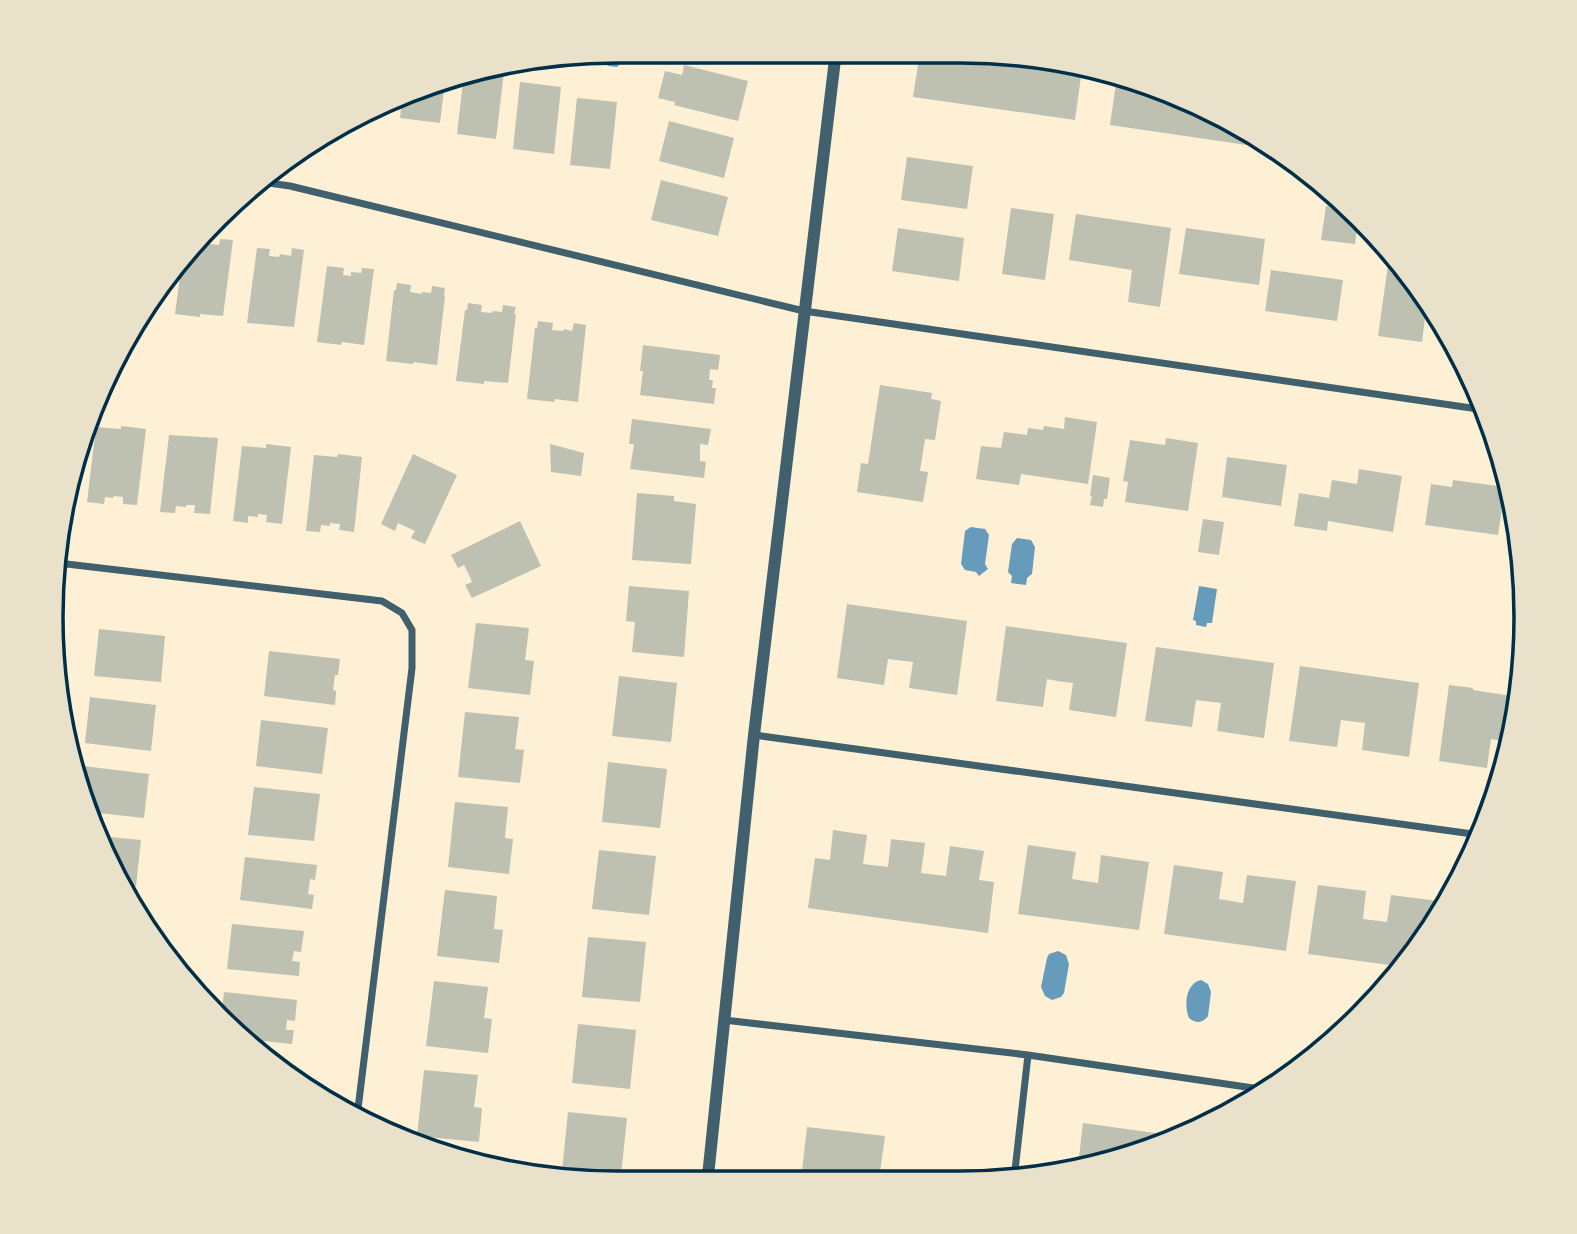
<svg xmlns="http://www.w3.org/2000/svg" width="1577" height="1234" viewBox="0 0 1577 1234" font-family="'Space Grotesk',sans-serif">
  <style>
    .water { fill: #669bbc }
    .building { fill: #bec0b2 }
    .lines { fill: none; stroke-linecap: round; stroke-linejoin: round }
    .minor { stroke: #3f606c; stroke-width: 7 }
    .tertiary { stroke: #3f606c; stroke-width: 12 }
    .rim { fill: none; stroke: #003049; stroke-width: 3.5 }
  </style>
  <rect width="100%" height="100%" fill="#fdf0d5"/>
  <path class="water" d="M 617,51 L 626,51 L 624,60 L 617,67 L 608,66 L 602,59 L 601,53 Z
    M 971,527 L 985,529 L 989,535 L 985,564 L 988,569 L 979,576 L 976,572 L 965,570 L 961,564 L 965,531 Z
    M 1017,538 L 1031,540 L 1035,547 L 1032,574 L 1027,578 L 1026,585 L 1011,583 L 1012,576 L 1008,572 L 1012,544 Z
    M 1199,586 L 1217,589 L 1212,623 L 1207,623 L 1206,627 L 1196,625 L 1196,621 L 1193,620 Z
    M 1058,951 L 1066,955 L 1069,964 L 1064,993 L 1061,997 L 1052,1000 L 1045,996 L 1041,987 L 1047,958 L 1049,954 Z
    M 1201,980 L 1208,984 L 1211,992 L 1208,1016 C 1203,1023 1196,1024 1189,1018 C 1184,1006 1185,984 1201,980 Z"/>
  <path class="building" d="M 703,51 L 749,51 L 746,63 Z
    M 920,52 L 969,52 L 986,56 L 986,52 L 997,52 L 1021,57 L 1020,61 L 1038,63 L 1039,60 L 1082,69 L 1075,120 L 913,97 Z
    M 684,65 L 748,81 L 738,121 L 674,105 L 675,102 L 658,98 L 665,71 L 682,75 Z
    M 480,69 L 504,72 L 496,139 L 457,134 L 464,73 Z
    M 1117,76 L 1142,81 L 1267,148 L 1110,125 Z
    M 445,81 L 440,123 L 400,118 L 402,99 Z
    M 520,82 L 561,87 L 554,154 L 513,149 Z
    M 577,98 L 617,102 L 610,169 L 570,165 Z
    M 669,121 L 734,138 L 724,178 L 659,161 Z
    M 907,157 L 973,166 L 967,209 L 901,200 Z
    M 661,180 L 728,197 L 718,236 L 651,220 Z
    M 1326,206 L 1349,209 L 1358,218 L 1355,244 L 1321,240 Z
    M 1011,208 L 1054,214 L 1045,280 L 1002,274 Z
    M 1076,214 L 1171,228 L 1160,307 L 1128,302 L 1132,270 L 1069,260 Z
    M 898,228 L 964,238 L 959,281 L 892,271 Z
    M 1186,228 L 1265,239 L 1259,285 L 1179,274 Z
    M 200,238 L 199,246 L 208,247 L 209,244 L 219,245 L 220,239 L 233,240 L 223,316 L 200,314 L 200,317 L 175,314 L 182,262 Z
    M 257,248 L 270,249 L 269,256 L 279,257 L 280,254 L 291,256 L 292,248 L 304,250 L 294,327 L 247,323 Z
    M 1389,258 L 1397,259 L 1427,302 L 1422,342 L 1378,336 Z
    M 327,266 L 344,268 L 343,275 L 351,276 L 351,272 L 361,273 L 362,268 L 374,269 L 364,345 L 342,342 L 341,345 L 317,342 Z
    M 1271,270 L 1343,280 L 1337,321 L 1265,311 Z
    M 397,283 L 411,285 L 410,292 L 422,294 L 422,292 L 431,293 L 432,286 L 445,288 L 444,295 L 445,296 L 437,365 L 413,362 L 413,364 L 386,361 L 394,290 L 396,290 Z
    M 468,303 L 482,305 L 481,312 L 492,313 L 493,311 L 502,312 L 503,305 L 516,307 L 514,314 L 516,314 L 508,383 L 484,381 L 484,384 L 456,381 L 465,310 L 467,310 Z
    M 538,321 L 553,323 L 552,330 L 563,331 L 564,329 L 572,331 L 574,323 L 586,325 L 578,402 L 555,399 L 554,402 L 527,399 L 535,328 L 537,328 Z
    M 643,345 L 720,355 L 718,370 L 710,369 L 709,380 L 713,380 L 712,388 L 716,388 L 714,404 L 640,395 L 643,371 L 640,371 Z
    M 880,385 L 932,393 L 931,399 L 941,401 L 935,440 L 925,439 L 920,471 L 928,472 L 923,502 L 857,492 L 861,463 L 868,464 Z
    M 1065,417 L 1097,422 L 1088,484 L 1021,474 L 1019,485 L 976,479 L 981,446 L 1001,448 L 1004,432 L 1027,435 L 1028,428 L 1043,430 L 1044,426 L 1064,429 Z
    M 632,419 L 711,429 L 708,445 L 700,444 L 700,461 L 706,462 L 704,478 L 630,469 L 634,444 L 629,444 Z
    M 121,426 L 146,429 L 137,505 L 123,504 L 123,497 L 114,496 L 113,498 L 105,497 L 104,504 L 87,502 L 96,427 L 121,429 Z
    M 169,435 L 218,438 L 210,514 L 194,513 L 195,505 L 186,505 L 186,507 L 176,506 L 175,513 L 160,512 Z
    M 1166,438 L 1198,443 L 1188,511 L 1125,502 L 1128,482 L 1123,481 L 1130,440 L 1165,445 Z
    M 266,444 L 291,447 L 282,524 L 266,522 L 267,515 L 258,514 L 258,517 L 248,516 L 248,523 L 233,521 L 242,446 L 266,448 Z
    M 550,444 L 584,453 L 581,476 L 551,472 Z
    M 338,454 L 362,457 L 354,532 L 339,530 L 340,524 L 330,523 L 330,526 L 321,525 L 320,532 L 306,531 L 314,455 L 337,457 Z
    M 413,454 L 457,475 L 425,544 L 411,538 L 415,531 L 398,523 L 395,531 L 381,524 Z
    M 1227,457 L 1287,465 L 1281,506 L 1222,497 Z
    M 1359,469 L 1402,476 L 1393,532 L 1328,521 L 1327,531 L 1294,526 L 1299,493 L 1329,498 L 1332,480 L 1357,484 Z
    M 1093,475 L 1110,478 L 1107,499 L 1104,499 L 1103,507 L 1090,505 L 1092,496 L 1090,496 Z
    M 1453,480 L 1505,487 L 1498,535 L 1425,525 L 1431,484 L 1452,487 Z
    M 637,493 L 674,496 L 674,501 L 696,504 L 691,564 L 632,560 Z
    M 1203,519 L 1224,522 L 1219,555 L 1198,552 Z
    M 520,521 L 541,566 L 472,598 L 465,585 L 472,582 L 468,573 L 464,565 L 458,568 L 451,555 Z
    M 629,586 L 689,591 L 684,657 L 632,652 L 635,622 L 626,621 Z
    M 847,604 L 967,621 L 957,695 L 909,688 L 913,662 L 888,659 L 884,685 L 837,678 Z
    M 476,623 L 529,628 L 525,660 L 534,661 L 530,695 L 468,688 Z
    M 1006,626 L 1127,643 L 1116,717 L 1069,710 L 1073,683 L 1057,681 L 1047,679 L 1043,707 L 996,701 Z
    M 99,629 L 165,636 L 161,682 L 94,676 Z
    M 1156,647 L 1274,663 L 1264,738 L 1217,731 L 1221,703 L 1196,700 L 1192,727 L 1145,721 Z
    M 269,651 L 340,659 L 338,675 L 335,675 L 333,690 L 336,691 L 335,705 L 264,696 Z
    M 1300,666 L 1419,683 L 1409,757 L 1362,750 L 1365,723 L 1341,720 L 1337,747 L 1289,741 Z
    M 619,676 L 677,683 L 671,742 L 612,736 Z
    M 1449,685 L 1473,688 L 1473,690 L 1518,697 L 1511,742 L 1491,739 L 1487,768 L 1439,761 Z
    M 90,697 L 156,705 L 151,751 L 85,743 Z
    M 465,712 L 519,717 L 515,749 L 524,750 L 520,783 L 458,777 Z
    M 261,720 L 328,728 L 322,774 L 256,766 Z
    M 608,762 L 667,769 L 660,828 L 602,822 Z
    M 83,766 L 149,774 L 144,818 L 90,812 L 80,788 Z
    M 254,787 L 320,794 L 314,841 L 248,835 Z
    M 455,802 L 508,807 L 505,838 L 513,839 L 509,874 L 448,867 Z
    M 833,830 L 867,835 L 863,864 L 888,867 L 891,839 L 925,843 L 921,873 L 946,876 L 950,846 L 984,851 L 979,880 L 994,882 L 988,933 L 808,908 L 815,858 L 830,860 Z
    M 100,836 L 141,840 L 136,886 L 120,885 Z
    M 1028,845 L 1076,852 L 1072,879 L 1084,881 L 1098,883 L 1101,855 L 1149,862 L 1139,930 L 1018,914 Z
    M 599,850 L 656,856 L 649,915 L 592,909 Z
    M 245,857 L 317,865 L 315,880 L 310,879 L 308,894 L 314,895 L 312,909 L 240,900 Z
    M 1174,865 L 1223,872 L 1219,899 L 1243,903 L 1247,875 L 1296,881 L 1286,951 L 1164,934 Z
    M 1318,885 L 1366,891 L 1363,919 L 1387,922 L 1391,895 L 1439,901 L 1437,917 L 1409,961 L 1404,967 L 1308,954 Z
    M 445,890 L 497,896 L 494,929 L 503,930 L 499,963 L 437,956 Z
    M 232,924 L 304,931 L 301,952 L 294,951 L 292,961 L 300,962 L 299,976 L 227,969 Z
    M 588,937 L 646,942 L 640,1002 L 582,997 Z
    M 434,981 L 488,987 L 484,1018 L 492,1019 L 488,1053 L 426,1046 Z
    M 224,992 L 297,1000 L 295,1021 L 287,1020 L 286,1030 L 294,1030 L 292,1044 L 243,1039 L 221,1021 Z
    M 578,1024 L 636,1030 L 630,1089 L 572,1083 Z
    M 424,1070 L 478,1075 L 474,1107 L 482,1108 L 479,1142 L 417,1136 Z
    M 568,1112 L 627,1118 L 621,1175 L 589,1174 L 562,1171 Z
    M 1083,1123 L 1155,1133 L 1153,1148 L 1142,1153 L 1078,1166 Z
    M 807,1127 L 885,1136 L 879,1180 L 802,1171 Z"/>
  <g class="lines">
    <path class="minor" d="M 262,182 L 290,186 L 804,311 L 1485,410
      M 58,563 L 382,601 L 402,613 L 412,630 L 412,668 L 357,1117
      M 754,735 L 1480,835
      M 724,1020 L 1028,1055 L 1267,1090
      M 1014,1179 L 1028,1055"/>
    <path class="tertiary" d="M 708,1176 L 754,735 L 836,51"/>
  </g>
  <path d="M0 0H1577V1234H0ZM617 63H960A554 554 0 0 1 1514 617V617A554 554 0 0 1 960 1171H617A554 554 0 0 1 63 617V617A554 554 0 0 1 617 63Z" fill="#e9e1ca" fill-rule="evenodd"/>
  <path class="rim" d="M617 63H960A554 554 0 0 1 1514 617V617A554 554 0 0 1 960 1171H617A554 554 0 0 1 63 617V617A554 554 0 0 1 617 63Z"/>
</svg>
